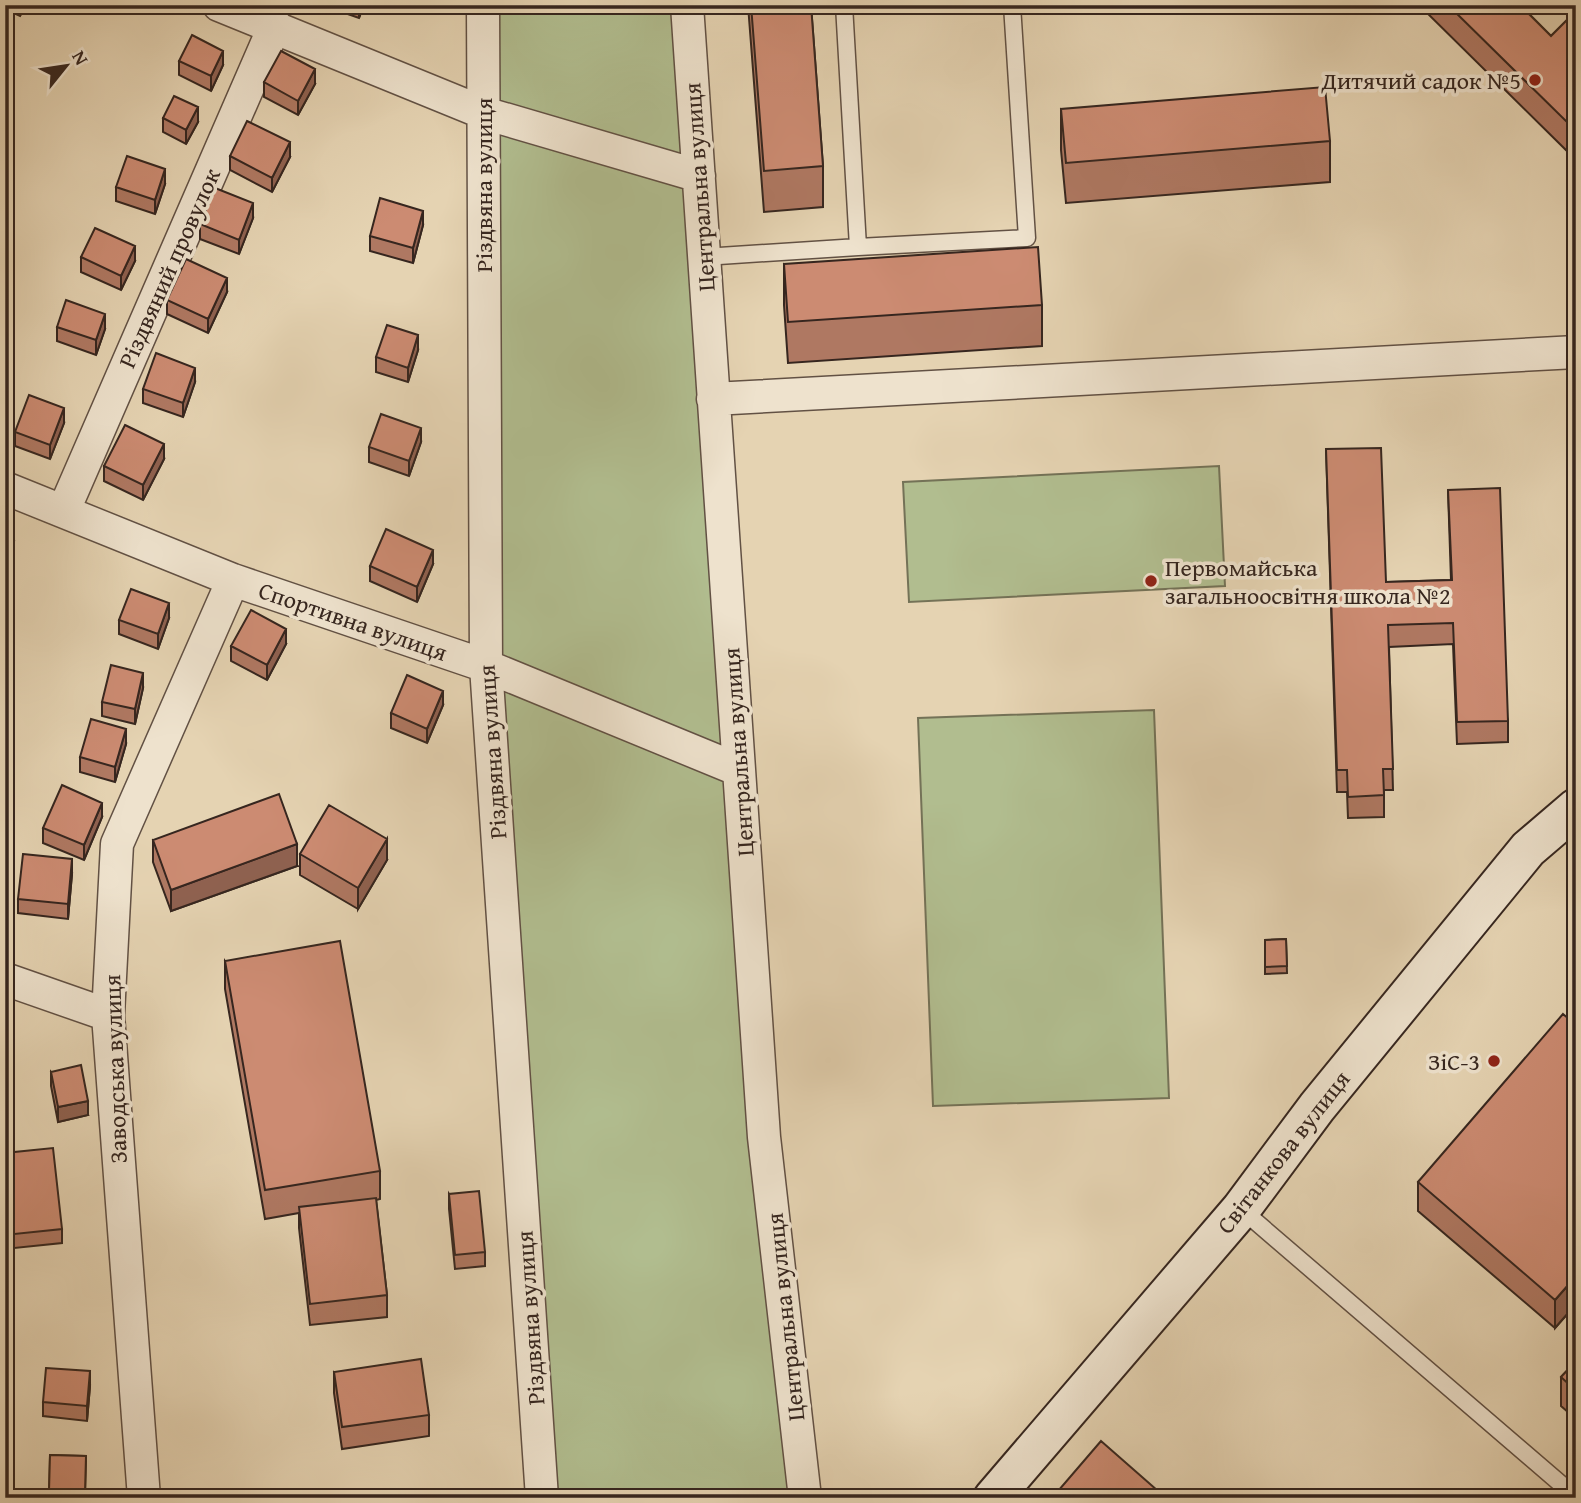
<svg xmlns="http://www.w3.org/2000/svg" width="1581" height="1503" viewBox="0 0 1581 1503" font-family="'Gentium Book Plus',serif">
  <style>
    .green { fill: #b1bd8f; stroke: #747257; stroke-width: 2 }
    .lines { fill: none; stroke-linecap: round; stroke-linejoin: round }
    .lane-casing { stroke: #625144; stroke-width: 19 }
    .street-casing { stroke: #625144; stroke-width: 35 }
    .secondary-casing { stroke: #36261f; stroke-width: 42 }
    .lane { stroke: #eee2cd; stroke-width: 16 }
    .street { stroke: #eee2cd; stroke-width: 32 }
    .secondary { stroke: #eee2cd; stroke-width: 38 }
    .wall { fill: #af7862; stroke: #36261f; stroke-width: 2 }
    .shaded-wall { fill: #8f6150; stroke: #36261f; stroke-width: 2 }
    .building { fill: #cc8b72; stroke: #36261f; stroke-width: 2 }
    .poi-dot { fill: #8f2418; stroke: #eee2cd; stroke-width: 2.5 }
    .labels { text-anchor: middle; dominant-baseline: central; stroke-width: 7; stroke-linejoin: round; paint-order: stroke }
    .poi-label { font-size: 24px; fill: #36261f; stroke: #eee2cd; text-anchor: end }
    .street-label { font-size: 24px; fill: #36261f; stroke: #eee2cd }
  </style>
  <rect width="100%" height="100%" fill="#e5d3b2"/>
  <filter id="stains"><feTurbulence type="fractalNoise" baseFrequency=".00286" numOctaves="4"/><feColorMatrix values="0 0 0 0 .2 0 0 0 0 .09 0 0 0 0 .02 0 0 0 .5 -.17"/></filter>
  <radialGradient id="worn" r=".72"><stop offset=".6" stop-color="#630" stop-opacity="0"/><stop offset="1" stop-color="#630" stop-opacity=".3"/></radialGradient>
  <path class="green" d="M 483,5 L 687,5 L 804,1498 L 542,1498 L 486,666 Z
    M 1219,466 L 1225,586 L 909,602 L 903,482 Z
    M 1154,710 L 1169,1098 L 933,1106 L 918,718 Z"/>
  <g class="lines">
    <defs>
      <path id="lane" d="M 858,247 L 1027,238 L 1012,5
        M 704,257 L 858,247 L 844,5
        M 1241,1209 L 1576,1497"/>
      <path id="street" d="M 219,5 L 484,113 L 699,176
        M 483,5 L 486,666 L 542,1498
        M 687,5 L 764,1137 L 805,1498
        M 713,399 L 1576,352
        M 5,488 L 233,580 L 486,666 L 739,770
        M 64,510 L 275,25
        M 5,979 L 108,1015
        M 144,1498 L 108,1015 L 117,844 L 233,580"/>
      <path id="secondary" d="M 993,1498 L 1241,1209 L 1317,1107 L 1528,849 L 1576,808"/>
    </defs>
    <use href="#lane" class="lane-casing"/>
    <use href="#street" class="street-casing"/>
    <use href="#secondary" class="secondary-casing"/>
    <use href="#lane" class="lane"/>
    <use href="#street" class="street"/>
    <use href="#secondary" class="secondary"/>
  </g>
  <path class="wall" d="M 5,5 L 25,5 L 20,16 L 5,9 Z
    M 322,5 L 364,5 L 359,18 Z
    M 748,5 L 811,5 L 823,166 L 823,207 L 764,212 Z
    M 1044,5 L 1173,5 L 1044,14 Z
    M 1419,5 L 1520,5 L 1551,36 L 1576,11 L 1576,150 L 1571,155 Z
    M 179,61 L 223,65 L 211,91 L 179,75 Z
    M 264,82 L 315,84 L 298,115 L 264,97 Z
    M 1061,109 L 1330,141 L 1330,182 L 1066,203 L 1061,150 Z
    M 163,118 L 198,122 L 186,144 L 163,132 Z
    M 230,156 L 290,157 L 272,192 L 230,170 Z
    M 165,184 L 155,214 L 116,201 L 116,187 Z
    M 253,218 L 239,254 L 200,239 L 200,224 Z
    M 423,225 L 413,263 L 370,251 L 370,236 Z
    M 81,257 L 135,261 L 121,290 L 81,272 Z
    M 784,264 L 1042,305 L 1042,346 L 788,363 L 784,305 Z
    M 227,292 L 208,333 L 167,314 L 167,300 Z
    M 57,327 L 105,329 L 96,355 L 57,341 Z
    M 418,350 L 408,382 L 376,372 L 376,357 Z
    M 195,382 L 183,417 L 143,403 L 143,389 Z
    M 64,423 L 50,459 L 15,446 L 15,432 Z
    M 421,442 L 409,476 L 369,462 L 369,447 Z
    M 1326,449 L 1386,582 L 1451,580 L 1448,490 L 1508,721 L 1508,742 L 1457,744 L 1453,644 L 1389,647 L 1393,790 L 1384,790 L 1384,817 L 1348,818 L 1347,792 L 1337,792 Z
    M 164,459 L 143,500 L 104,481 L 104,466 Z
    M 433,564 L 417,602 L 370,581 L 370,566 Z
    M 169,618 L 158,649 L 119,634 L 119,620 Z
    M 286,644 L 267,680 L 231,661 L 231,646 Z
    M 143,688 L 135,724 L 102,716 L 102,702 Z
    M 443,705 L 427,743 L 391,728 L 391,713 Z
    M 126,744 L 115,782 L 80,772 L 80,757 Z
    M 102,817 L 84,860 L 43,843 L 43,828 Z
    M 153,840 L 297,866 L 171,911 L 153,862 Z
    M 300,854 L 387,860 L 358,909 L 300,875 Z
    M 72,874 L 68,919 L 18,913 L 18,899 Z
    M 1286,939 L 1287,973 L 1265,974 L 1265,940 Z
    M 225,961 L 380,1171 L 380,1199 L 376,1200 L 387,1295 L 387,1317 L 310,1325 L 299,1228 L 299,1213 L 265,1219 L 225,989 Z
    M 1576,1025 L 1576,1304 L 1555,1328 L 1418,1211 L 1418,1182 Z
    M 51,1072 L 88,1115 L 58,1122 L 51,1086 Z
    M 5,1153 L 62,1229 L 62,1243 L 5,1249 Z
    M 449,1194 L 485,1252 L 485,1266 L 455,1269 L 449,1209 Z
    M 1576,1361 L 1576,1419 L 1561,1406 L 1561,1377 Z
    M 334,1372 L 429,1415 L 429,1436 L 342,1449 L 334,1393 Z
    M 90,1386 L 87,1421 L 43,1416 L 43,1402 Z
    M 50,1455 L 86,1456 L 85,1498 L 49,1498 Z"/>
  <path class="shaded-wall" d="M 20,5 L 25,5 L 20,16 Z
    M 359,5 L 364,5 L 359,18 Z
    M 223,51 L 223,65 L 211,91 L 211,76 Z
    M 315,69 L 315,84 L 298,115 L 298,101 Z
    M 198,107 L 198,122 L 186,144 L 186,130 Z
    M 1576,122 L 1576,150 L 1571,155 L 1571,126 Z
    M 290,142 L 290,157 L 272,192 L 272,178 Z
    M 165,169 L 165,184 L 155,214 L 155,200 Z
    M 253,203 L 253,218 L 239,254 L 239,240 Z
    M 423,211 L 423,225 L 413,263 L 413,248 Z
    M 135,246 L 135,261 L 121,290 L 121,276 Z
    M 227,278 L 227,292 L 208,333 L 208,319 Z
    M 105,314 L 105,329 L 96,355 L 96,340 Z
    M 418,335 L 418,350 L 408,382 L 408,368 Z
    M 195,368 L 195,382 L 183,417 L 183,403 Z
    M 64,408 L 64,423 L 50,459 L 50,445 Z
    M 421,428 L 421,442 L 409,476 L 409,461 Z
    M 164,444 L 164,459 L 143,500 L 143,485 Z
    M 14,541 L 14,556 L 5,576 L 5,562 Z
    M 433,550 L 433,564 L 417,602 L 417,587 Z
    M 169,603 L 169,618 L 158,649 L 158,634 Z
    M 286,629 L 286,644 L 267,680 L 267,665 Z
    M 143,673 L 143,688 L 135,724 L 135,709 Z
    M 443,691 L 443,705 L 427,743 L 427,729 Z
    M 126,729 L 126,744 L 115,782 L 115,767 Z
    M 102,803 L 102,817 L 84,860 L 84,845 Z
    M 387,839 L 387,860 L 358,909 L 358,888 Z
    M 297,844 L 297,866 L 171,911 L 171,890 Z
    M 72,859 L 72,874 L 68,919 L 68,904 Z
    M 88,1101 L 88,1115 L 58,1122 L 58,1107 Z
    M 1576,1276 L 1576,1304 L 1555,1328 L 1555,1300 Z
    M 90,1371 L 90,1386 L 87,1421 L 87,1406 Z"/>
  <path class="building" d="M 751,5 L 811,5 L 823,166 L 764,171 Z
    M 1448,5 L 1520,5 L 1551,36 L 1576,11 L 1576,50 L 1573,53 L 1576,55 L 1576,122 L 1571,126 Z
    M 192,35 L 223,51 L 211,76 L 179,61 Z
    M 281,51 L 315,69 L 298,101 L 264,82 Z
    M 1325,87 L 1330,141 L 1066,163 L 1061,109 Z
    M 174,96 L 198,107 L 186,130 L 163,118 Z
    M 247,121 L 290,142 L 272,178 L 230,156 Z
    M 127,156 L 165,169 L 155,200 L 116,187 Z
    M 215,188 L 253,203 L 239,240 L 200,224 Z
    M 380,198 L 423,211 L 413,248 L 370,236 Z
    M 95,228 L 135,246 L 121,276 L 81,257 Z
    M 1038,247 L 1042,305 L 788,322 L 784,264 Z
    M 186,259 L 227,278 L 208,319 L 167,300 Z
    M 66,300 L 105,314 L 96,340 L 57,327 Z
    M 387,325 L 418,335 L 408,368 L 376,357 Z
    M 156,353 L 195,368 L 183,403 L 143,389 Z
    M 29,395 L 64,408 L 50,445 L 15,432 Z
    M 381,414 L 421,428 L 409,461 L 369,447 Z
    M 125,425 L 164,444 L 143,485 L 104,466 Z
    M 1381,448 L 1386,582 L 1452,580 L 1448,490 L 1500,488 L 1508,721 L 1457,722 L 1453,623 L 1388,625 L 1393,769 L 1383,769 L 1384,795 L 1348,797 L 1347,770 L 1337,770 L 1326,449 Z
    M 386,529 L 433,550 L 417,587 L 370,566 Z
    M 5,538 L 14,541 L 5,562 Z
    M 131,589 L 169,603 L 158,634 L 119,620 Z
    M 251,610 L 286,629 L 267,665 L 231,646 Z
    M 111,665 L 143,673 L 135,709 L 102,702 Z
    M 407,675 L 443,691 L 427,729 L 391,713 Z
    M 91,719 L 126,729 L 115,767 L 80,757 Z
    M 62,785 L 102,803 L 84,845 L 43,828 Z
    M 279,794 L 297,844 L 171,890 L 153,840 Z
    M 329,805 L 387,839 L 358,888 L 300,854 Z
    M 23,854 L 72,859 L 68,904 L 18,899 Z
    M 1286,939 L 1287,966 L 1265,967 L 1265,940 Z
    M 340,941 L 380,1171 L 265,1190 L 225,961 Z
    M 1563,1014 L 1576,1025 L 1576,1276 L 1555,1300 L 1418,1182 Z
    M 81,1065 L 88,1101 L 58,1107 L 51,1072 Z
    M 53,1148 L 62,1229 L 5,1235 L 5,1153 Z
    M 479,1191 L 485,1252 L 455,1255 L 449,1194 Z
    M 376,1198 L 387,1295 L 310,1304 L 299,1207 Z
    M 421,1359 L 429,1415 L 342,1427 L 334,1372 Z
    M 1576,1361 L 1576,1391 L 1561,1377 Z
    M 46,1368 L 90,1371 L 87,1406 L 43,1402 Z
    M 1101,1441 L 1166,1498 L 1052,1498 Z
    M 50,1455 L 86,1456 L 85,1492 L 49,1491 Z"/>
  <g class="poi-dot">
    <circle cx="1535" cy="80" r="7"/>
    <circle cx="1151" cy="581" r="7"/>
    <circle cx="1494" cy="1061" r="7"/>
  </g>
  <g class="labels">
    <g class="poi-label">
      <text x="1521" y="80">Дитячий садок №5</text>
      <text x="1165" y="567" text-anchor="start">Первомайська<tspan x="1165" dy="28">загальноосвітня школа №2</tspan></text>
      <text x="1480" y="1061">ЗіС-3</text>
    </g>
    <g class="street-label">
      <text transform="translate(483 185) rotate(-90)">Різдвяна вулиця</text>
      <text transform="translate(699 187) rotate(-94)">Центральна вулиця</text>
      <text transform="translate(169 268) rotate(-66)">Різдвяний провулок</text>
      <text transform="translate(353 621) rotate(19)">Спортивна вулиця</text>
      <text transform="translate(492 752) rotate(-94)">Різдвяна вулиця</text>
      <text transform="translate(738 752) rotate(-94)">Центральна вулиця</text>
      <text transform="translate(115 1069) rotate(-92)">Заводська вулиця</text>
      <text transform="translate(1283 1152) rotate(-52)">Світанкова вулиця</text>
      <text transform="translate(785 1317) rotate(-96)">Центральна вулиця</text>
      <text transform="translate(530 1318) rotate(-94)">Різдвяна вулиця</text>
    </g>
  </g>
  <rect width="1581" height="1503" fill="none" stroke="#e5d3b2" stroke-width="28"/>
  <rect x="7" y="7" width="1567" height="1489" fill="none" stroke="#36261f" stroke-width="3.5"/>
  <rect x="14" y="14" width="1553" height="1475" fill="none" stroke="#36261f" stroke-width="2"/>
  <g transform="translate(66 66) rotate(60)" stroke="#eee2cd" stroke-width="5" paint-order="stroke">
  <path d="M0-5L12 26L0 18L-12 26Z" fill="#36261f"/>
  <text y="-10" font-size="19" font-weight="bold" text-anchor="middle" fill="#36261f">N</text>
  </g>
  <rect width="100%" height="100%" filter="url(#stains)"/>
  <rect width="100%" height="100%" fill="url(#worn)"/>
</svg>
